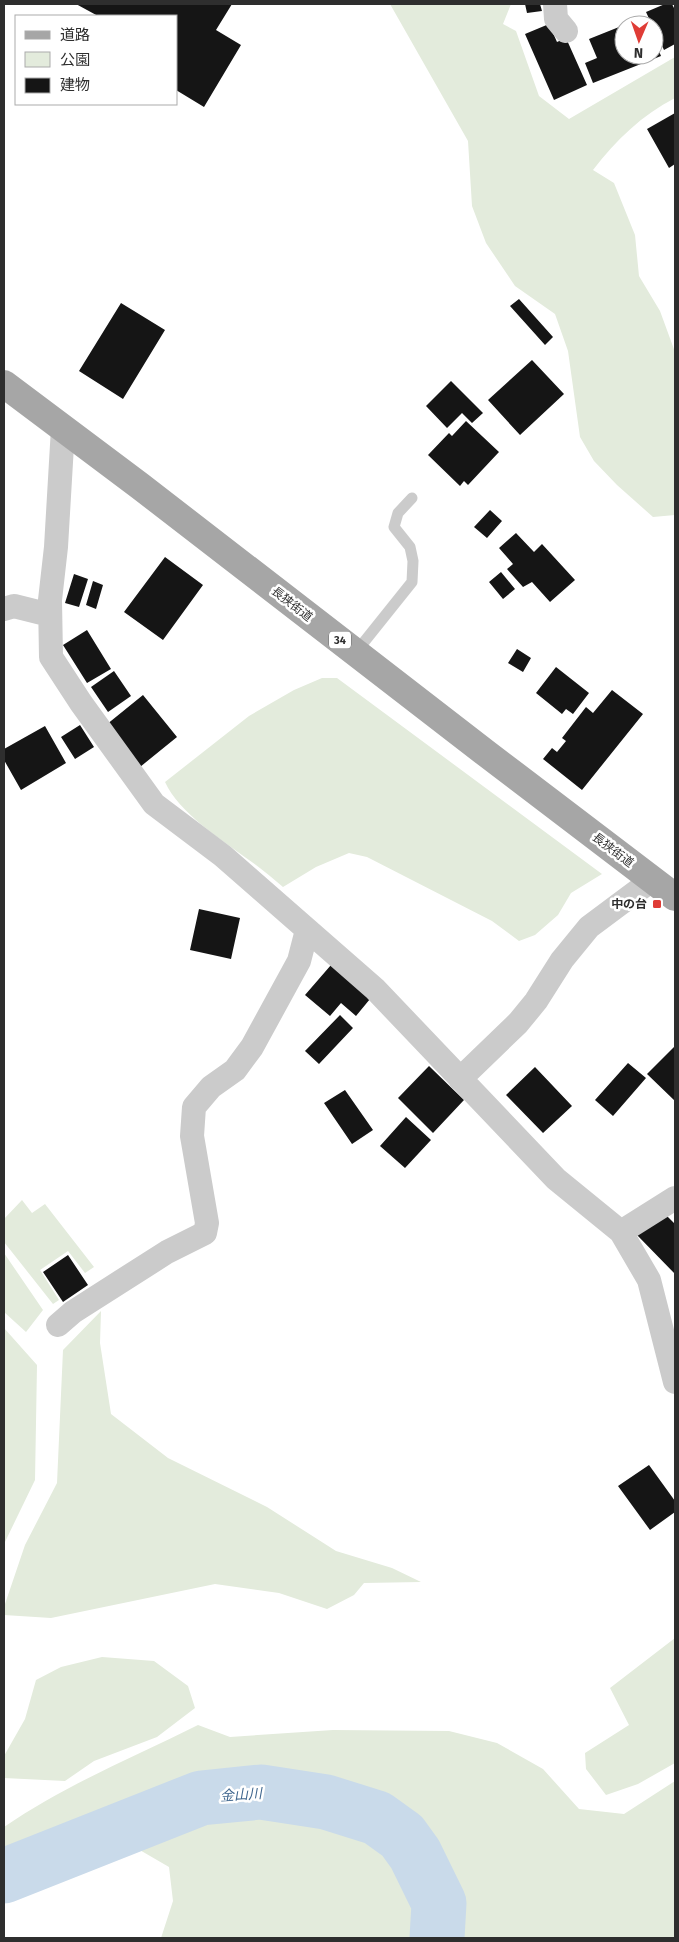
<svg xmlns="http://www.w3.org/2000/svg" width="679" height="1942" viewBox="0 0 679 1942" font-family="'Fira Sans','Noto Sans JP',sans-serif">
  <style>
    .green { fill: #e3ebdc }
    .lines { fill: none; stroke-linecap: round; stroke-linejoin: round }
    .river { stroke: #c9daea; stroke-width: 55 }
    .building { fill: #151515 }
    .lane { stroke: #cbcbcb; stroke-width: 11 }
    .street { stroke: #cbcbcb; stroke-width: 24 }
    .primary { stroke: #a6a6a6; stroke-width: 28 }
    .poi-dot { fill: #df3c36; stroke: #fff; stroke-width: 2 }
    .labels { text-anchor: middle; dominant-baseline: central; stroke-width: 5; stroke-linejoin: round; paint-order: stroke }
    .shield { fill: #fff; stroke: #6d6d6d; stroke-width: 1 }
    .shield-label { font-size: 11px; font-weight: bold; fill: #2e2e2e }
    .street-label { font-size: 12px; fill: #2e2e2e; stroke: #fff }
    .poi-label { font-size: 12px; font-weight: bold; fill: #2e2e2e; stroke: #fff; text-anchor: end }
    .water-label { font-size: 14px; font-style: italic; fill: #3f668e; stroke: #fff }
  </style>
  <rect width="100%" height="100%" fill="#fff"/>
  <path class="green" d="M 390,4 L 511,4 L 503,24 L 516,31 L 539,96 L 569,119 L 675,57 L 675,98 C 642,115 616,140 593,170 L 614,183 L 635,235 L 639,276 L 660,311 L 675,352 L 675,515 L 653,517 L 617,485 L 594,461 L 580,437 L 568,351 L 555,314 L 515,286 L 486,243 L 472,206 L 468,141 Z
    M 322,678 L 337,678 L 602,874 L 571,893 L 558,915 L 535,935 L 519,941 L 492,921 L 367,857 L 349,853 L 316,867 L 283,887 C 272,878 261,868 249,860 C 222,840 179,813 165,782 L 249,716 L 294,690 Z
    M 22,1200 L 32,1213 L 45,1204 L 94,1267 L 85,1273 L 68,1251 L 40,1270 L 59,1300 L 53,1304 L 4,1242 L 4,1219 Z
    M 4,1253 L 43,1310 L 26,1332 L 4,1312 Z
    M 101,1311 L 100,1343 L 111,1414 L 168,1458 L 267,1507 L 336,1551 L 392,1568 L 421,1582 L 364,1583 L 354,1595 L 327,1609 L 279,1593 L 215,1584 L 51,1618 L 4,1615 L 4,1607 L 25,1545 L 57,1483 L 63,1350 Z
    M 4,1328 L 37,1365 L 35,1480 L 4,1544 Z
    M 675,1638 L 675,1763 L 638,1784 L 606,1795 L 586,1769 L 585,1753 L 629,1725 L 610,1688 Z
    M 102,1657 L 154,1661 L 188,1686 L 195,1708 L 157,1737 L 94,1761 L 65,1781 L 4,1778 L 4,1756 L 25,1719 L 36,1680 L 61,1667 Z
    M 198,1725 L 230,1737 L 333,1730 L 449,1731 L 497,1743 L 543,1769 L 579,1809 L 624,1814 L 675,1781 L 675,1938 L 161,1938 L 173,1901 L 169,1867 L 138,1849 L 85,1862 L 40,1880 L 4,1875 L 4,1827 C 65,1785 132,1758 198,1725 Z"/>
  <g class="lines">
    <path class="river" d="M 4,1876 L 201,1798 L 261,1792 L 326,1802 L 377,1818 L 402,1836 L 415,1854 L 439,1903 L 437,1938"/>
  </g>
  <path class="building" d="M 76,4 L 232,4 L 216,30 L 241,45 L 204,107 L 176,90 L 176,16 L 98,16 Z
    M 525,4 L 540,4 L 542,11 L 527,13 Z
    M 665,4 L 672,4 L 675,10 L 675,44 L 664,50 L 654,29 L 654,25 L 652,25 L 646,12 Z
    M 645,17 L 648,25 L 625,25 Z
    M 549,24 L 557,42 L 566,38 L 587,85 L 554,100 L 525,34 Z
    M 624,25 L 624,55 L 654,55 L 654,39 L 661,56 L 593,83 L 585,63 L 597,58 L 589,39 Z
    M 675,113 L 675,164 L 669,168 L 647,129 Z
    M 519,299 L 553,337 L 545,345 L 510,306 Z
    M 121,303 L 165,330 L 123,399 L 79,371 Z
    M 532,360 L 564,394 L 520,435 L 488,400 Z
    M 451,381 L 483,413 L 472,423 L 462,413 L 447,428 L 426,406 Z
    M 466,421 L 499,452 L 468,485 L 464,481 L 460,486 L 428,455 L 449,433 L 452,436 Z
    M 490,510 L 502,521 L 487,538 L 474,527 Z
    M 516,533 L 534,552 L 542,544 L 575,580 L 550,602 L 532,582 L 523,587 L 507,569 L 513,564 L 499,548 Z
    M 165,557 L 203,585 L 163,640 L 124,612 Z
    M 501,572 L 515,589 L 503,599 L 489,582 Z
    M 74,574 L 88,579 L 79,607 L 65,603 Z
    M 93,581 L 103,585 L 96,609 L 86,605 Z
    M 87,630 L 111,669 L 87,683 L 63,645 Z
    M 517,649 L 531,658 L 523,672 L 508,663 Z
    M 556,667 L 589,693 L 573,714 L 566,709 L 562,714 L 536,693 Z
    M 114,671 L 131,696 L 108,712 L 91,687 Z
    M 612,690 L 643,714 L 582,790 L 543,759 L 552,748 L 557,752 L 566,741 L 562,738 L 586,707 L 593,713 Z
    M 143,695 L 177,737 L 140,767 L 106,725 Z
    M 80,725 L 94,747 L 75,759 L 61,737 Z
    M 45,726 L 66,763 L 21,790 L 4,760 L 4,749 Z
    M 199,909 L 240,918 L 231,959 L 190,950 Z
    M 331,965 L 370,999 L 356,1016 L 341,1003 L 330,1016 L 305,995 Z
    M 340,1015 L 353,1028 L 319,1064 L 305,1051 Z
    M 675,1046 L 675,1101 L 647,1074 Z
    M 628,1063 L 646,1078 L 613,1116 L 595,1100 Z
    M 429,1066 L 464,1100 L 433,1133 L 398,1098 Z
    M 535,1067 L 572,1106 L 543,1133 L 506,1095 Z
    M 345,1090 L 373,1130 L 352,1144 L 324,1103 Z
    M 406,1117 L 431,1140 L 405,1168 L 380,1146 Z
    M 662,1211 L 675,1224 L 675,1274 L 637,1235 Z
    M 68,1255 L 88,1285 L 63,1302 L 43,1272 Z
    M 649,1465 L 675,1501 L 675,1512 L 650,1530 L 618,1486 Z"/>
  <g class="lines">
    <path class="lane" d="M 356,652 L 412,582 L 413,561 L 410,547 L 394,527 L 398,513 L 412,498"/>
    <path class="street" d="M 555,4 L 556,19 L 566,31
      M 63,428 L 56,547 L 50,600 L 51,657 L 81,703 L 154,804 L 223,856 L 375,989 L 556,1179 L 621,1232 L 649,1280 L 675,1382
      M 4,609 L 14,606 L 50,615
      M 460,1079 L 518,1023 L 536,1001 L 562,960 L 589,927 L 652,880
      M 621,1232 L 675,1198
      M 58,1325 L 73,1312 L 167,1252 L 205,1233 L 207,1223 L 192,1136 L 194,1107 L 211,1087 L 235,1070 L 252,1047 L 299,961 L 307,930"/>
    <path class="primary" d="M 4,384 L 140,486 L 487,754 L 675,897"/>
  </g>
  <rect class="poi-dot" x="652" y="899" width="10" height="10" rx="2.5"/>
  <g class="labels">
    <rect class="shield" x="329" y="631.5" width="22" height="17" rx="4"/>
    <g class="shield-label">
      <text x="340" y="640">34</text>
    </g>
    <g class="street-label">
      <text transform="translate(292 604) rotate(38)">長狭街道</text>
      <text transform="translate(613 850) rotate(37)">長狭街道</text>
    </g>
    <g class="poi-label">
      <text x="647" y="904">中の台</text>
    </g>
    <g class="water-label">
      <text transform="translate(241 1795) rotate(-4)">金山川</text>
    </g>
  </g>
  <rect width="679" height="1942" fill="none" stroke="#2e2e2e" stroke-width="10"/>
  <rect x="15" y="15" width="162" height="90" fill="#ffffff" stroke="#ababab"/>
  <rect x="25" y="31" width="25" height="8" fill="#a6a6a6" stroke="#ababab"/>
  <text x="60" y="40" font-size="15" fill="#2e2e2e">道路</text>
  <rect x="25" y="52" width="25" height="15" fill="#e3ebdc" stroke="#ababab"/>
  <text x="60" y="65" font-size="15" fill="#2e2e2e">公園</text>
  <rect x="25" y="78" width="25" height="15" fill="#151515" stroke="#ababab"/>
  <text x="60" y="90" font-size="15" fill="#2e2e2e">建物</text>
  <g transform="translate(639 40) rotate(182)"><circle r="24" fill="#ffffff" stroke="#ababab"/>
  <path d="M0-4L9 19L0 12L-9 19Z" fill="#df3c36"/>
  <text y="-8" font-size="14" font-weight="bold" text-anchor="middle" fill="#2e2e2e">N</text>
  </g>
</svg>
